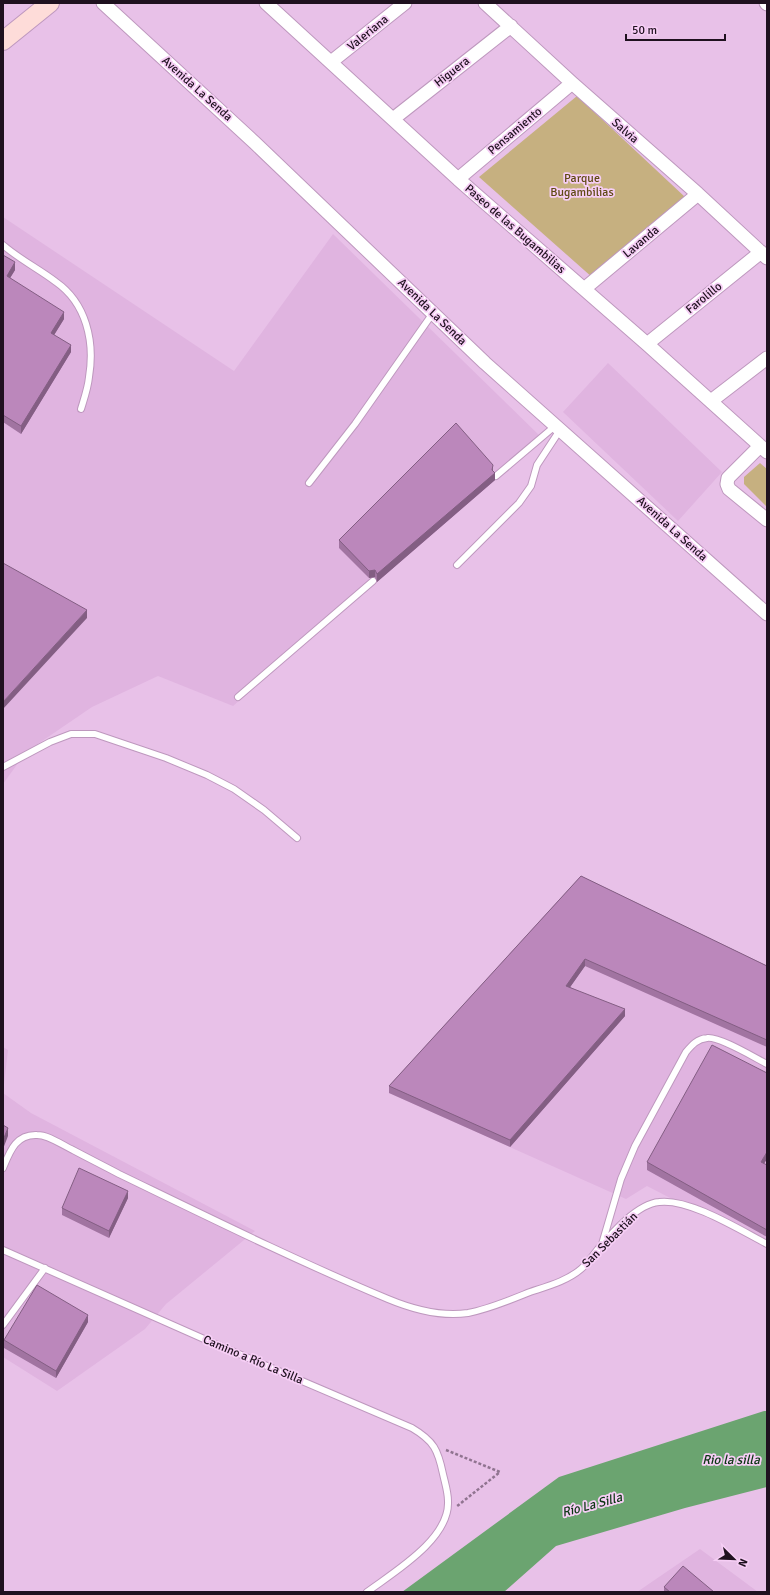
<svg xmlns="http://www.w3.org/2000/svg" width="770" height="1595" viewBox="0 0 770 1595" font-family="Signika,sans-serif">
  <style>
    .built { fill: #e0b4e0 }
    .green { fill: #c6b080 }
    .water { fill: #6ba470 }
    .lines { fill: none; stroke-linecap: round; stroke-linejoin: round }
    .service-casing { stroke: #be98be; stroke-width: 8 }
    .minor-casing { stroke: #be98be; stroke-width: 15 }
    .secondary-casing { stroke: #be98be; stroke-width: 20 }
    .path { stroke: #907490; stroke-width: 2.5; stroke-dasharray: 3 2; stroke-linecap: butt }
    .service { stroke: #fff; stroke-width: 6 }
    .minor { stroke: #fff; stroke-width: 13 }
    .secondary { stroke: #fedcd9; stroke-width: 18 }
    .wall { fill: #a174a1 }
    .shaded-wall { fill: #835e83 }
    .building { fill: #bb87bb; stroke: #835e83 }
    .labels { text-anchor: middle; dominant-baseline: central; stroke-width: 3.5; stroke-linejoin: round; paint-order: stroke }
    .street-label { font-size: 12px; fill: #1f111f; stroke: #f6cef5 }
    .park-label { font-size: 12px; fill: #5e4912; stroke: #f6cef5 }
    .water-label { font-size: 13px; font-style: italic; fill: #0a3512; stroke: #f6cef5 }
  </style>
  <rect width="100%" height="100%" fill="#e8c1e8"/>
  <path class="built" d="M 3,217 L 234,371 L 333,234 L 543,439 L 233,706 L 158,676 L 92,707 L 26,752 L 3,784 Z
    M 608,363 L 722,472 L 678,521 L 563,412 Z
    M 510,962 L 767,967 L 767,1248 L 647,1186 L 626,1199 L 389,1093 Z
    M 3,1047 L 8,1050 L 3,1093 L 31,1113 L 255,1231 L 166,1304 L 145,1329 L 57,1391 L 3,1357 Z
    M 700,1549 L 758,1592 L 637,1592 Z"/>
  <path class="green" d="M 577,96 L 685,197 L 593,278 L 479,177 Z
    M 760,463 L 767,469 L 767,507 L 744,484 L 744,477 Z"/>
  <path class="water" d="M 764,1411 L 767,1411 L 767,1487 L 685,1508 L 556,1546 L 504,1592 L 402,1592 L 559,1477 Z"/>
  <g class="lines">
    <defs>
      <path id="service" d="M 3,245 C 19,259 39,269 56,282 C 86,303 95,341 89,377 C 88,388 84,399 81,409
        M 496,476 L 555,426
        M 309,483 L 355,424 L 433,313
        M 457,565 L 519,503 L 531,486 L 537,465 L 560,430
        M 238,697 L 373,581
        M 3,767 L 50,742 L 71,734 L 95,734 L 166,758 L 207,775 L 234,789 L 264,810 L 297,838
        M 3,1168 C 10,1151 16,1134 37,1135 C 49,1135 62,1145 73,1150 C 88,1158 104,1166 119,1174 C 208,1217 297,1261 388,1299 C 412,1309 441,1317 468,1313 C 489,1309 510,1300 530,1292 C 548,1286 567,1281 581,1269 C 588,1263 593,1255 598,1249 C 612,1233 637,1204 659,1202 C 689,1198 740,1230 767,1244
        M 602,1244 L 621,1179 L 635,1146 L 686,1052 C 692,1045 697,1039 707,1038 C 719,1036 755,1058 767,1064
        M 3,1250 L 204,1339 L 412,1428 C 434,1441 438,1450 443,1474 C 445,1483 448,1492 448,1501 C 450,1539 394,1572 367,1592
        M 3,1325 L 45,1268"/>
      <path id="minor" d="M 103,3 L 255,143 L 485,363 L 767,614
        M 266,3 L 458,179 L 647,344 L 767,452
        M 485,3 L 572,83 L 698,194 L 767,258
        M 766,3 L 767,4
        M 331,62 L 405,3
        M 393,119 L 511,26
        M 458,179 L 572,83
        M 584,289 L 698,194
        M 647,344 L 761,252
        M 711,401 L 767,358
        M 760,446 L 728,478 L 727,484 L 729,489 L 767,520"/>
      <path id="secondary" d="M 3,41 L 50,3"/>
    </defs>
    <use href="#service" class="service-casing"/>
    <use href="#minor" class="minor-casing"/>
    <use href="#secondary" class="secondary-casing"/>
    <path class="path" d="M 446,1450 L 500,1472 L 456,1507"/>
    <use href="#service" class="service"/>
    <use href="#minor" class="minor"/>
    <use href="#secondary" class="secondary"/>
  </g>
  <path class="wall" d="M 3,255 L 15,270 L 10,278 L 64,319 L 54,335 L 71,352 L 21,434 L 3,422 Z
    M 493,471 L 495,480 L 377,582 L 375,577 L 369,578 L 339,548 L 339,540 Z
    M 581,876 L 767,966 L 767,1047 L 585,966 L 570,987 L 625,1016 L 510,1147 L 389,1093 L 389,1086 Z
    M 647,1162 L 764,1164 L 767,1165 L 767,1237 L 647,1170 Z
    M 128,1198 L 109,1238 L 62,1215 L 62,1208 Z
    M 88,1322 L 56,1378 L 4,1348 L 4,1340 Z
    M 664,1587 L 714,1592 L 664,1592 Z"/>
  <path class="shaded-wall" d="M 15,262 L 15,270 L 7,283 L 7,276 Z
    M 64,312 L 64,319 L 51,340 L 51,333 Z
    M 71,345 L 71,352 L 21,434 L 21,426 Z
    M 493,465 L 493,473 L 495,473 L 495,480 L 377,582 L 377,574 L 492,470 Z
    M 375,570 L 375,577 L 369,578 L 369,571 Z
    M 87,610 L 87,618 L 3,709 L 3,702 Z
    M 585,959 L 585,966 L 566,993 L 566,986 Z
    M 625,1009 L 625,1016 L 510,1147 L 510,1140 Z
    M 8,1128 L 8,1136 L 3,1149 L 3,1140 Z
    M 767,1152 L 767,1159 L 761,1169 L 761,1162 Z
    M 128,1191 L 128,1198 L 109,1238 L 109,1231 Z
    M 88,1315 L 88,1322 L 56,1378 L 56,1371 Z"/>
  <path class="building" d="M 3,255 L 15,262 L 7,276 L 64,312 L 51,333 L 71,345 L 21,426 L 3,415 Z
    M 456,423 L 493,465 L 492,470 L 495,473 L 377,574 L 375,570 L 369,571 L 339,540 Z
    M 3,563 L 87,610 L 3,702 Z
    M 581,876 L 767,966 L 767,1040 L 585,959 L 566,986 L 625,1009 L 510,1140 L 389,1086 Z
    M 712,1045 L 767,1073 L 767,1152 L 761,1162 L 767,1165 L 767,1230 L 647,1162 Z
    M 3,1125 L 8,1128 L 3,1140 Z
    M 79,1168 L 128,1191 L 109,1231 L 62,1208 Z
    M 37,1285 L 88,1315 L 56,1371 L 4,1340 Z
    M 683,1566 L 714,1592 L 670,1592 L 664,1587 Z"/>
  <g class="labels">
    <g class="street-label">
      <text transform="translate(368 33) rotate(-39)">Valeriana</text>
      <text transform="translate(452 72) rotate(-38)">Higuera</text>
      <text transform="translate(197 89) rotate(42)">Avenida La Senda</text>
      <text transform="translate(515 131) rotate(-40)">Pensamiento</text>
      <text transform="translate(625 131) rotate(41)">Salvia</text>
      <text transform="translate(515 229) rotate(41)">Paseo de las Bugambilias</text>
      <text transform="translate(641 242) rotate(-40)">Lavanda</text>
      <text transform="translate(704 298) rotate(-39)">Farolillo</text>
      <text transform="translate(432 312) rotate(44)">Avenida La Senda</text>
      <text transform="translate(672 529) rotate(42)">Avenida La Senda</text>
      <text transform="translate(610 1240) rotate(-45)">San Sebastián</text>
      <text transform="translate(253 1360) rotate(23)">Camino a Río La Silla</text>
    </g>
    <g class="park-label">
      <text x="582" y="178">Parque<tspan x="582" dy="14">Bugambilias</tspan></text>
    </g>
    <g class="water-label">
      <text x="731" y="1460">Rio la silla</text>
      <text transform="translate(592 1505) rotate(-15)">Río La Silla</text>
    </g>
  </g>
  <rect width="770" height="1595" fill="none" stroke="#1f111f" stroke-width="8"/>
  <g transform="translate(734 1559) rotate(113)" stroke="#f6cef5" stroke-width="3" paint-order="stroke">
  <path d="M0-3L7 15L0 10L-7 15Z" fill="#1f111f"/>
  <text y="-6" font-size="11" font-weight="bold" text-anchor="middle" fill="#1f111f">N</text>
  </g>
  <path d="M626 34v6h99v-6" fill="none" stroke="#1f111f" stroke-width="2"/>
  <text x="632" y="34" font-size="12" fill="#1f111f" stroke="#f6cef5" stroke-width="3" paint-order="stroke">50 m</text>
</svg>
